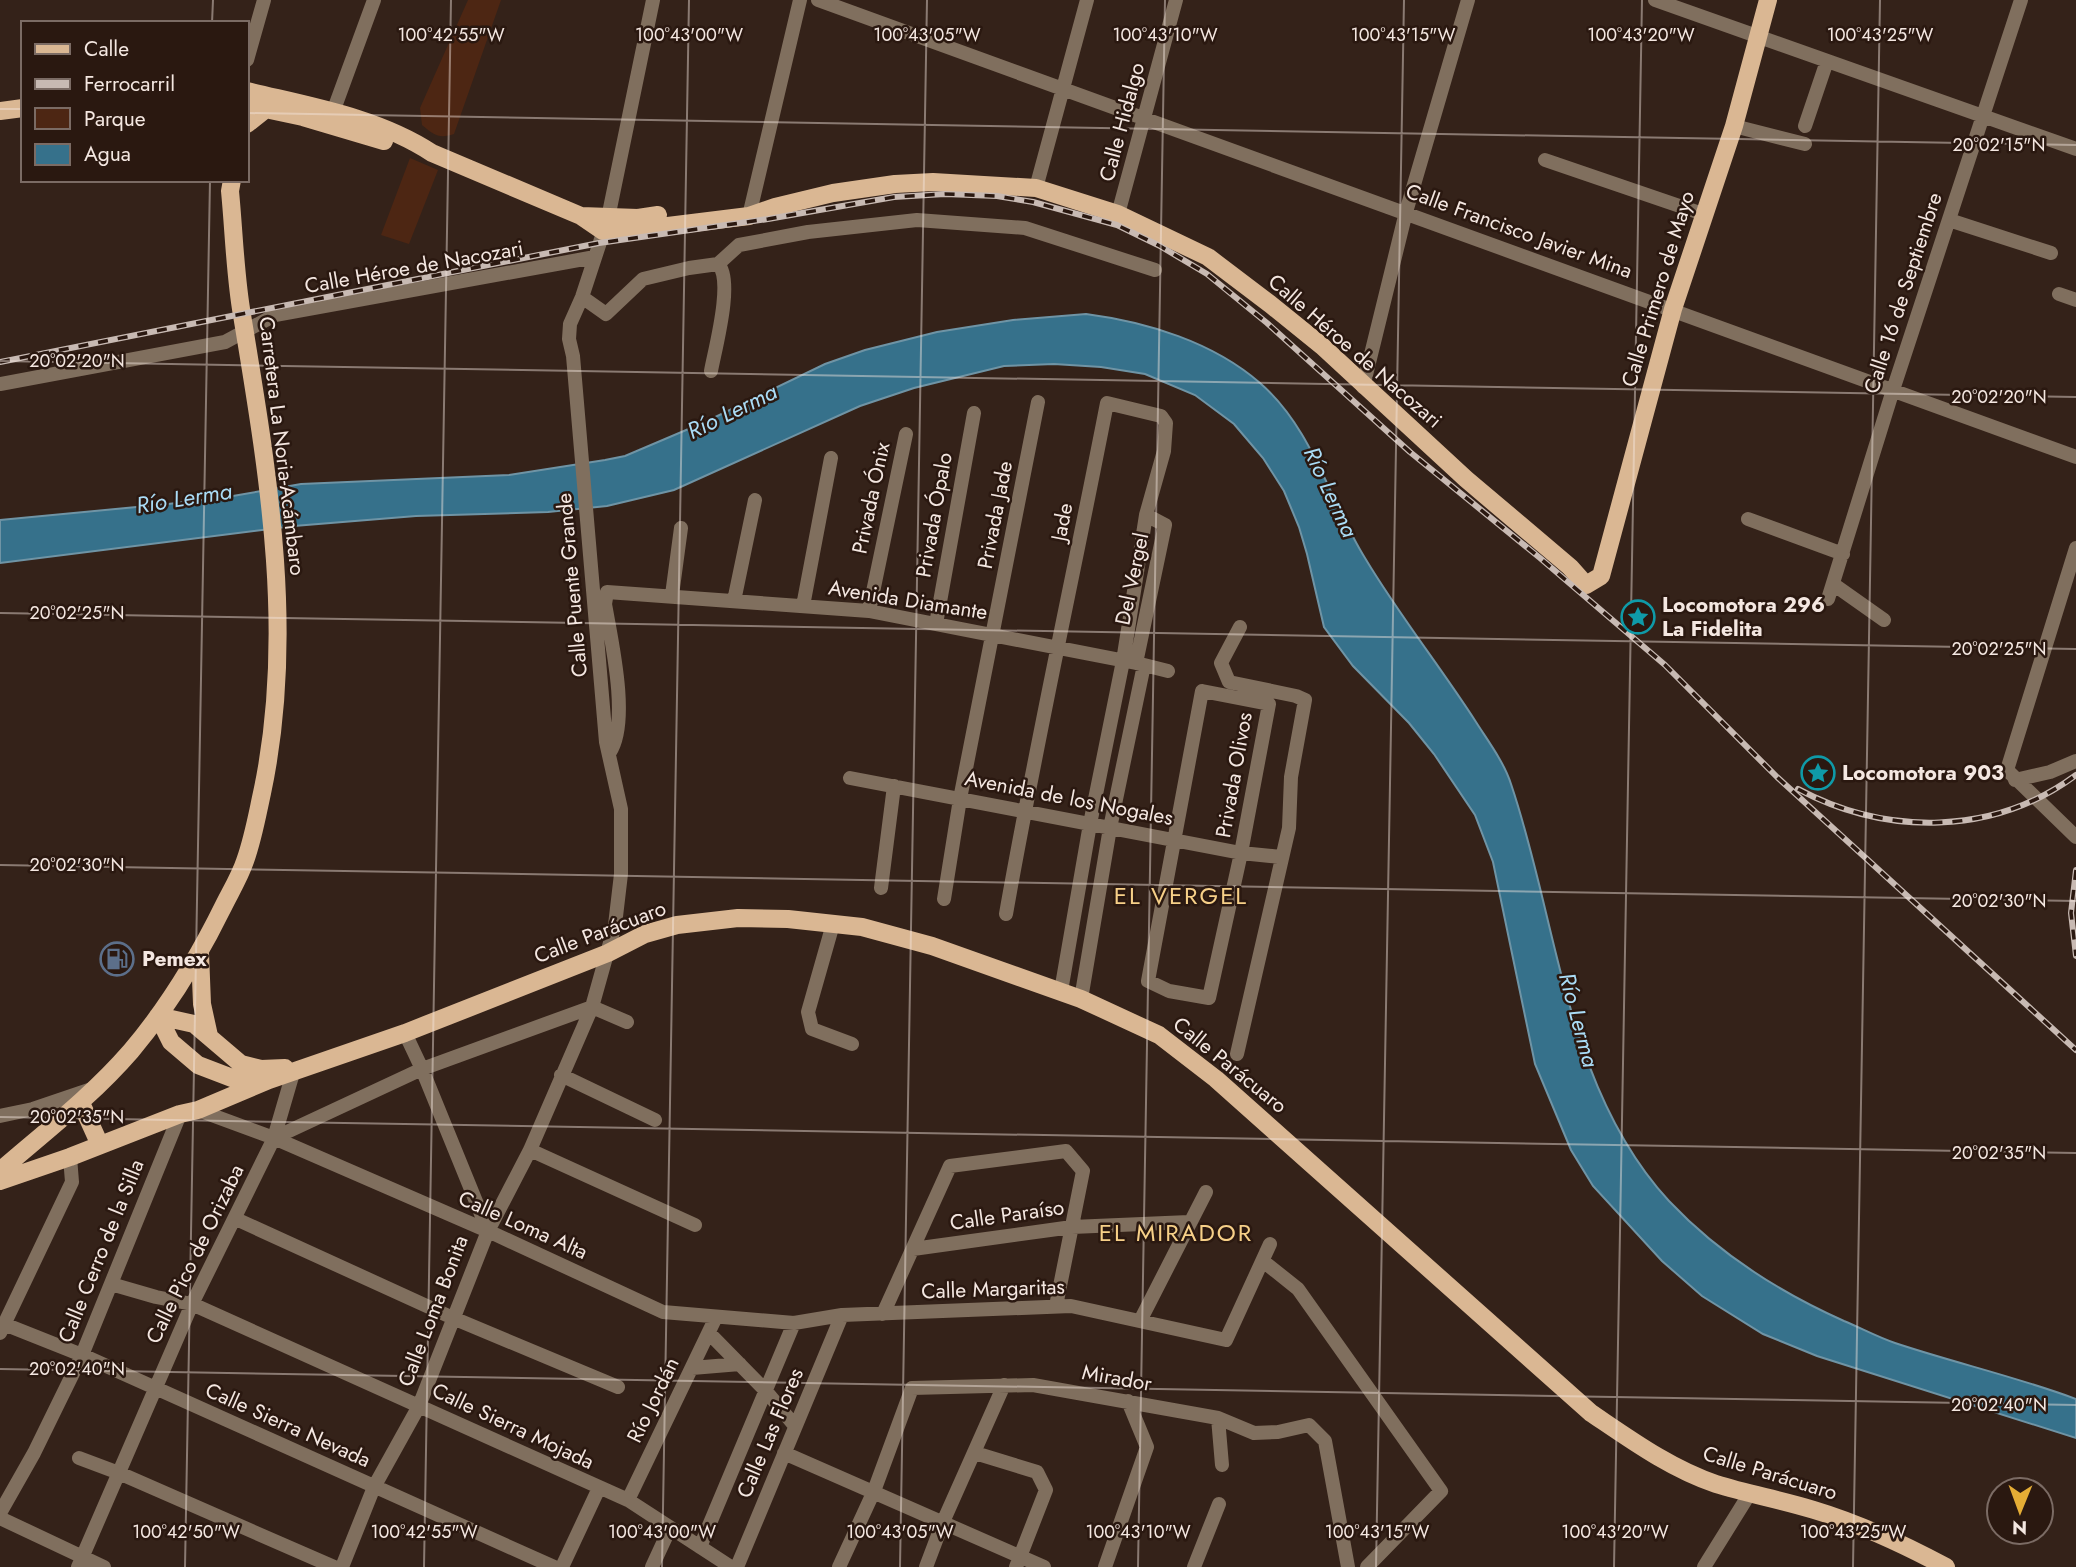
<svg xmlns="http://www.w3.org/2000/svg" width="2076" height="1567" viewBox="0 0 2076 1567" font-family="Jost,sans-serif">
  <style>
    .green { fill: #4d2613 }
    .water { fill: #36718b; stroke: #6f94a5; stroke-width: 2 }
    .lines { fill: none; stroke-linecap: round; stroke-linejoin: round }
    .minor { stroke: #806f5e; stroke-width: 14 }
    .major { stroke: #dab793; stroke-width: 18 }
    .rail-casing { stroke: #c8bab3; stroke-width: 6 }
    .rail { stroke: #2a1810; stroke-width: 3.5; stroke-dasharray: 10; stroke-linecap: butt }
    .ticks { fill: none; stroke: #f4e7e1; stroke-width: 2; stroke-opacity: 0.45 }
    .labels { text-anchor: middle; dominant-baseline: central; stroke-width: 5; stroke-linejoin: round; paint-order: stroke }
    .street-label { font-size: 21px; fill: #f4e7e1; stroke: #2a1810 }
    .poi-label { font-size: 21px; font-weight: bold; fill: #f4e7e1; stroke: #2a1810; text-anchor: start }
    .water-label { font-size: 23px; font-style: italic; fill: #aadcf6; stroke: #2a1810 }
    .quarter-label { font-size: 24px; letter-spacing: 2px; fill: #f7d088; stroke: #2a1810 }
    .ticks-label { font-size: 18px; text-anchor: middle; fill: #f4e7e1; stroke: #2a1810; stroke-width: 5; stroke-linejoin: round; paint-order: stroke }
  </style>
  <rect width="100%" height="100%" fill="#342219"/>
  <path class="green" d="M 468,0 L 501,0 L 454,134 C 439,139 434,135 422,125 L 420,108 Z
    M 410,158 L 438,170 L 409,244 L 381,235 Z"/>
  <path class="water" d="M 1086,314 C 1147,322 1213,342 1260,383 C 1313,429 1329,500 1365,558 C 1399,615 1440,666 1476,722 C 1488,741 1504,762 1511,784 C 1558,922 1565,1088 1669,1201 C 1719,1254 1779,1292 1844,1321 C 1861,1328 1877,1337 1895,1343 C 1955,1363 2017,1377 2076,1399 L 2076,1438 L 1817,1356 L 1763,1334 L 1702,1296 L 1662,1261 L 1593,1186 L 1571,1150 L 1535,1064 L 1493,862 L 1475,815 L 1434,754 L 1409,723 L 1353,666 L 1324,627 L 1307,554 L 1299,527 L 1284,491 L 1263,458 L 1234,424 L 1195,395 L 1145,374 L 1101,367 L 1054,364 L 1004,366 L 914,388 L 860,406 L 674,490 L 607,506 L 548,512 L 416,516 L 294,526 L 0,563 L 0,520 L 168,504 L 227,497 L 301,484 L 509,475 L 605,460 L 625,456 L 705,422 L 825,364 L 865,350 L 937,332 L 1013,320 Z"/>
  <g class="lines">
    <path class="minor" d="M 818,0 L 2076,457
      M 1655,0 L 2076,149
      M 247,60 L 264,0
      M 333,112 L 374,0
      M 1734,126 L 1805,144
      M 1805,126 L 1827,61
      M 1545,160 L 1703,214
      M 1036,188 L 1087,0
      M 1118,214 L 1176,0
      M 749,216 L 800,0
      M 1949,220 L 2051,253
      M 2059,294 L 2076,300
      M 582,297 L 606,314 L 643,279 L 689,268 L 718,264 L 739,245 L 808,232 L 917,220 L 1025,228 L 1155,270
      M 711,371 C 715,349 734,280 718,264
      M 0,384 L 225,342 L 275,315 L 595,257
      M 1363,387 L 1406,212 L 1468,0
      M 1748,519 L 1843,554
      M 2076,548 L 2007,770 L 2076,837
      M 1833,584 L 1884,620
      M 672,595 L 681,528
      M 1828,599 L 1893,390 L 2021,0
      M 734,601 L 755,500
      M 803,606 L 831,458
      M 869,611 L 906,434
      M 936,624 L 974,413
      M 1136,663 L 1165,525 L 1146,515
      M 1202,691 L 1269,704 L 1241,853 L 1209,998 L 1169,991 L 1148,981 Z
      M 610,752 C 630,721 611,639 605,604 L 607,592 L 869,611 L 1136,663 L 1168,671
      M 850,778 L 1241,853 L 1281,857
      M 2015,780 L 2050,772 L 2076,761
      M 881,888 L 894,786
      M 944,899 L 960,799 L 1038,402
      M 1006,914 C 1036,743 1074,573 1107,403 L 1161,416 L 1166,423 L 1164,451 L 1146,515 L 1123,661 L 1090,824 L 1061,991
      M 833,924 L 808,1012 L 812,1029 L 852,1044
      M 1081,999 L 1110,828 L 1144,665
      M 405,1033 L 422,1069 L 488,1231
      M 1237,1054 L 1289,828 L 1291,777 L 1305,700 L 1296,696 L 1229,682 L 1221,663 L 1240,627
      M 561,1075 L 655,1120
      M 198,1110 L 274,1138 L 488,1231 L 663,1312 L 794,1323 L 842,1315 L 1071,1306 L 1226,1340 L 1270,1244
      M 0,1116 L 33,1109 L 92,1089
      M 274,1138 L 422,1069 L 592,1007 L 627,1022
      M 530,1150 L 695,1225
      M 236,1219 L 453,1318 L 618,1387
      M 913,1249 L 1072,1227 L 1189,1222
      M 1263,1261 L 1298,1289 L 1441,1491 L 1367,1567
      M 111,1284 L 156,1297 L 192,1304 L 628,1500 L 731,1567
      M 883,1314 L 950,1166 L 1066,1151 L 1083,1171 L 1056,1306
      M 1140,1321 L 1206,1192
      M 4,1324 L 82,1355 L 554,1567
      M 0,1333 L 72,1182 L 70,1157
      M 709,1333 L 765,1390 L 795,1426
      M 692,1368 L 740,1364
      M 1218,1418 L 1222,1465
      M 784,1453 L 1044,1567
      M 975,1453 L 1037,1472 L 1046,1490 L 1016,1567
      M 79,1458 L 119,1473 L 334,1567
      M 628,1500 L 716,1317
      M 0,1513 L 34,1453 L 82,1355 L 180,1114
      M 0,1518 L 104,1567
      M 700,1547 L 794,1323
      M 78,1567 L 192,1304 L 274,1138 L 293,1073
      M 342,1567 L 374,1487 L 419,1406 L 488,1231 L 530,1150 L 592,1007 L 615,925 L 621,874 L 621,809 L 606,742 L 573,356 L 569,339 L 570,324 L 582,297 L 608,218 L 653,0
      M 562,1567 L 599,1488
      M 652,1567 L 670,1528
      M 737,1567 L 842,1315
      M 839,1567 L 874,1491 L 912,1388 L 1033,1385 L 1218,1418 L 1254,1433 L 1278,1432 L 1309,1425 L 1325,1441 L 1348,1567
      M 926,1567 L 943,1522 L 1004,1385
      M 1105,1567 L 1147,1447 L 1128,1401
      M 1194,1567 L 1219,1504
      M 1704,1567 L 1750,1493"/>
    <path class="major" d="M 247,91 C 309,106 377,117 432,153 L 581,216 L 603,231 L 611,233 L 749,216 L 775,207 L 833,193 L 895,184 L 933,182 L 1036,188 L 1118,214 L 1208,257 L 1270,304 L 1322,346 L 1466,479 L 1570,567 L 1586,585 L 1601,576 L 1673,309 L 1734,126 L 1768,0
      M 247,105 L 303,117 L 384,141
      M 0,111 L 23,108
      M 247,124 L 266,109
      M 581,216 L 638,218 L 658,215
      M 200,953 L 202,1004 L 209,1036
      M 158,1016 L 194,1024 L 241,1064 L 261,1069 L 285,1068
      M 158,1016 L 171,1042 L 198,1065 L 232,1078 L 264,1080
      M 81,1103 L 100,1145
      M 0,1171 C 45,1132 92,1096 131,1051 C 169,1006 198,958 224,905 C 231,891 240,876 245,861 C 253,839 257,816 262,793 C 296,634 268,473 242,315 C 235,275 234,232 230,191 L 232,180
      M 0,1181 L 70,1157 L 180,1114 L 198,1110 L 269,1080 L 405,1033 L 608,953 L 645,934 L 677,925 L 738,918 L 788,919 L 862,927 L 932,946 L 1081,999 L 1159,1035 L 1216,1079 L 1591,1413 C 1631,1440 1671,1469 1716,1484 C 1748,1494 1782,1500 1814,1510 C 1861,1524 1903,1544 1946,1567"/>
    <defs>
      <path id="rail" d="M 0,362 L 599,243 L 768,219 L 894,197 L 945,194 L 997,196 L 1033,202 L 1117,225 L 1160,246 L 1207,274 L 1267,323 L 1410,452 L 1540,558 L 1665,665 L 1777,777 L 2076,1050
        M 1798,789 C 1886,836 1994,836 2076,775
        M 2076,870 L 2071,913 L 2076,956"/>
    </defs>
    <use href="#rail" class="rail-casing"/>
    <use href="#rail" class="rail"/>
  </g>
  <path class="ticks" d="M 212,23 L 213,0M 0,109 L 23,109M 247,113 L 2076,145M 0,361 L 2076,397M 0,613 L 2076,649M 0,865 L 2076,901M 0,1117 L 2076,1153M 0,1369 L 2076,1405M 185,1567 L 210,180M 424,1567 L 451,0M 662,1567 L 689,0M 900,1567 L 927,0M 1138,1567 L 1165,0M 1376,1567 L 1404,0M 1614,1567 L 1642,0M 1853,1567 L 1880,0"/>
  <defs>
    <symbol id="sight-ring" viewBox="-11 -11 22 22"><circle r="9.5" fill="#2a1810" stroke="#0f9aa8" stroke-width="1.5"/><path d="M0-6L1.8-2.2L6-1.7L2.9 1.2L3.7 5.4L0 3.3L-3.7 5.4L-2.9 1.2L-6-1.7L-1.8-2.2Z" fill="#0f9aa8"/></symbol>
    <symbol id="fuel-ring" viewBox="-11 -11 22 22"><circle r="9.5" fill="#2a1810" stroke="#5c6f8a" stroke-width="1.5"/><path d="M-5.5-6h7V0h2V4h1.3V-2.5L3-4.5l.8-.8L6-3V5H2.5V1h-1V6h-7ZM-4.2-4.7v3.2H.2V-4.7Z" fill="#5c6f8a"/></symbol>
  </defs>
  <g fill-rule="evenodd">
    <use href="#sight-ring" x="1619" y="598" width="38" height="38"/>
    <use href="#sight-ring" x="1799" y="754" width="38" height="38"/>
    <use href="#fuel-ring" x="98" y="940" width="38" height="38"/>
  </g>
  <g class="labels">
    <g class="street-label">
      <text transform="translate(1122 122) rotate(-75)">Calle Hidalgo</text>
      <text transform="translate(1519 231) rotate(20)">Calle Francisco Javier Mina</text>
      <text transform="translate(414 267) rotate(-10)">Calle Héroe de Nacozari</text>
      <text transform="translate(1658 289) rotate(-73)">Calle Primero de Mayo</text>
      <text transform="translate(1903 293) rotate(-72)">Calle 16 de Septiembre</text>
      <text transform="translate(1355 351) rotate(41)">Calle Héroe de Nacozari</text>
      <text transform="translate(282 446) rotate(83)">Carretera La Noria-Acámbaro</text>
      <text transform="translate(871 498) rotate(-78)">Privada Ónix</text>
      <text transform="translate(934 515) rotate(-80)">Privada Ópalo</text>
      <text transform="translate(995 515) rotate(-79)">Privada Jade</text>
      <text transform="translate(1062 522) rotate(-79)">Jade</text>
      <text transform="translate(1132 579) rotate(-78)">Del Vergel</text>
      <text transform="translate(572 585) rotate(-95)">Calle Puente Grande</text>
      <text transform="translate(908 600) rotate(9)">Avenida Diamante</text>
      <text transform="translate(1234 775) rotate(-80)">Privada Olivos</text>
      <text transform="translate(1069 798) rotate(11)">Avenida de los Nogales</text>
      <text transform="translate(600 932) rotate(-21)">Calle Parácuaro</text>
      <text transform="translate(1230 1065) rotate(39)">Calle Parácuaro</text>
      <text transform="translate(1007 1215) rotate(-8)">Calle Paraíso</text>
      <text transform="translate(523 1225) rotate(24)">Calle Loma Alta</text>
      <text transform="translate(101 1251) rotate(-68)">Calle Cerro de la Silla</text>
      <text transform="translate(195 1254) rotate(-64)">Calle Pico de Orizaba</text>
      <text transform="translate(993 1289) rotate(-2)">Calle Margaritas</text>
      <text transform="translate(433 1311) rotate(-69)">Calle Loma Bonita</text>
      <text transform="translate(1117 1378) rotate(10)">Mirador</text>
      <text transform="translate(653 1400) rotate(-64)">Río Jordán</text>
      <text transform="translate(288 1425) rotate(24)">Calle Sierra Nevada</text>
      <text transform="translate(513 1426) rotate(25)">Calle Sierra Mojada</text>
      <text transform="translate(770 1433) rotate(-67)">Calle Las Flores</text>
      <text transform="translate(1770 1473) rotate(17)">Calle Parácuaro</text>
    </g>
    <g class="poi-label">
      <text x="1662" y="605">Locomotora 296<tspan x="1662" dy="24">La Fidelita</tspan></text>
      <text x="1842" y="773">Locomotora 903</text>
      <text x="142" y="959">Pemex</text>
    </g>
    <g class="water-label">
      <text transform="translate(732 411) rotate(-26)">Río Lerma</text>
      <text transform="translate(1331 492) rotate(65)">Río Lerma</text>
      <text transform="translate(184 498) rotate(-9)">Río Lerma</text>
      <text transform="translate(1579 1020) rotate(75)">Río Lerma</text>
    </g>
    <g class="quarter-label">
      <text x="1181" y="895">EL VERGEL</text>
      <text x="1176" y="1232">EL MIRADOR</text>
    </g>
  </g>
  <g class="ticks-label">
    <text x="451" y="41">100°42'55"W</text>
    <text x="689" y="41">100°43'00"W</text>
    <text x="927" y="41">100°43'05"W</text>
    <text x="1165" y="41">100°43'10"W</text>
    <text x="1403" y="41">100°43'15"W</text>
    <text x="1641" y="41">100°43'20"W</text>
    <text x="1880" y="41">100°43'25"W</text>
    <text x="1999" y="151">20°02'15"N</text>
    <text x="77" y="367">20°02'20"N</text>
    <text x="1999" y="403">20°02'20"N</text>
    <text x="77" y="619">20°02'25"N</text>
    <text x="1999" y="655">20°02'25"N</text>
    <text x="77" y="871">20°02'30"N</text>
    <text x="1999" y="907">20°02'30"N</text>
    <text x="77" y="1123">20°02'35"N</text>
    <text x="1999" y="1159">20°02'35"N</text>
    <text x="77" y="1375">20°02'40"N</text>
    <text x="1999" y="1411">20°02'40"N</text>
    <text x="186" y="1538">100°42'50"W</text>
    <text x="424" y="1538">100°42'55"W</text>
    <text x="662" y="1538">100°43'00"W</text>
    <text x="900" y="1538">100°43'05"W</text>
    <text x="1138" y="1538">100°43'10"W</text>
    <text x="1377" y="1538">100°43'15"W</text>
    <text x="1615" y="1538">100°43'20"W</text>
    <text x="1853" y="1538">100°43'25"W</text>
  </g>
  <rect x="21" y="21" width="228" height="161" fill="#2a1810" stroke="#7b6b64" stroke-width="2"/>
  <rect x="35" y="44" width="35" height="10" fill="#dab793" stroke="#7b6b64" stroke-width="2"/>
  <text x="84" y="56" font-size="21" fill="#f4e7e1">Calle</text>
  <rect x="35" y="79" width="35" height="10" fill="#c8bab3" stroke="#7b6b64" stroke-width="2"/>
  <text x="84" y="91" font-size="21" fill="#f4e7e1">Ferrocarril</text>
  <rect x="35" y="108" width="35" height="21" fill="#4d2613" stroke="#7b6b64" stroke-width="2"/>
  <text x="84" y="126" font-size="21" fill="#f4e7e1">Parque</text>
  <rect x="35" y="144" width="35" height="21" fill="#36718b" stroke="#7b6b64" stroke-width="2"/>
  <text x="84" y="161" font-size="21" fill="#f4e7e1">Agua</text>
  <g transform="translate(2020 1511) rotate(181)"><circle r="33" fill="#2a1810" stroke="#7b6b64" stroke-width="2"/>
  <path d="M0-5L12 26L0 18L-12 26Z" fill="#e5ad35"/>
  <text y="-10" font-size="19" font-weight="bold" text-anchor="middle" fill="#f4e7e1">N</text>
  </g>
</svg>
